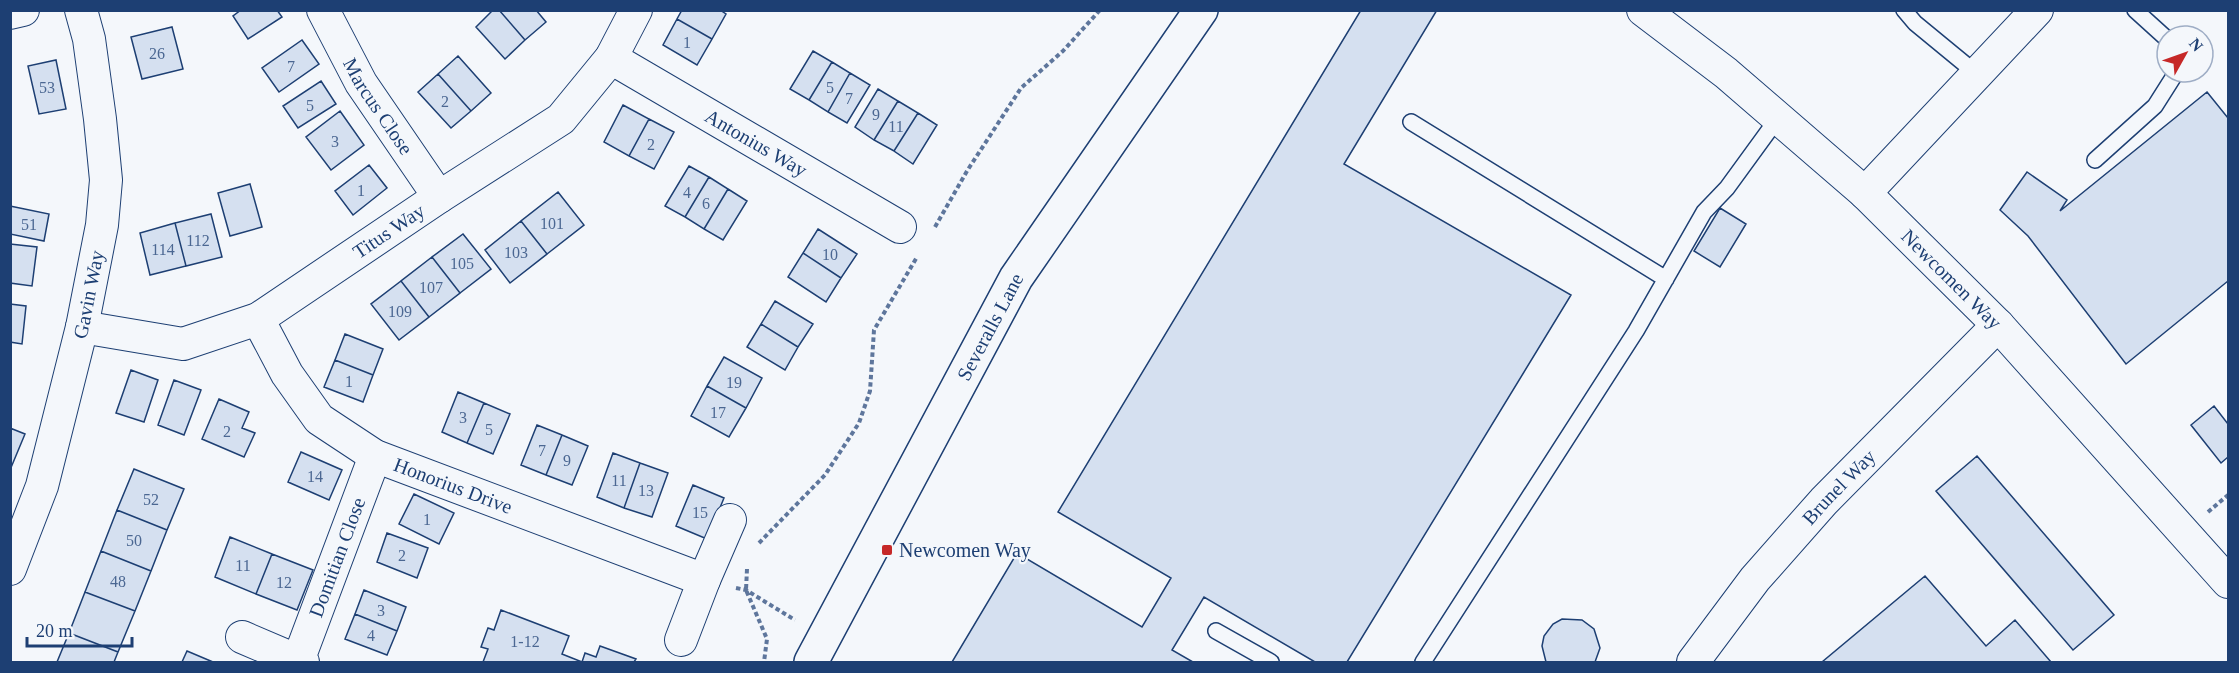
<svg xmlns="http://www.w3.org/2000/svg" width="2239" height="673" viewBox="0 0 2239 673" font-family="'Times New Roman',serif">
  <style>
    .building { fill: #d5e0f0; stroke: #1d3f73; stroke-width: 1.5 }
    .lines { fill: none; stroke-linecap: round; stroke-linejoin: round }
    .service-casing { stroke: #1d3f73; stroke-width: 18 }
    .minor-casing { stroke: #1d3f73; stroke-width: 34 }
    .tertiary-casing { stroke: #1d3f73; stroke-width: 36 }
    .path { stroke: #5e769c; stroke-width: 4; stroke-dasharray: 4.5 3; stroke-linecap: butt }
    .service { stroke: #f4f7fb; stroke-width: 15 }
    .minor { stroke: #f4f7fb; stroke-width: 32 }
    .tertiary { stroke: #f4f7fb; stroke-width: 33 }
    .poi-dot { fill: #c62828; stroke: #f4f7fb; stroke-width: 2 }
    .labels { text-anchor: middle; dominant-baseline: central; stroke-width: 4.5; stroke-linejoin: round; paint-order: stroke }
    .number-label { font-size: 16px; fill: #4b6792 }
    .street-label { font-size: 20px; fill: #1d3f73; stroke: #f4f7fb }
    .poi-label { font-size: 20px; fill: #1d3f73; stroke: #f4f7fb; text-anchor: start }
  </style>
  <rect width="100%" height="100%" fill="#f4f7fb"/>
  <path class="building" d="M 241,10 L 277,10 L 282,17 L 248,39 L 233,16 Z
    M 493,10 L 499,10 L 525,40 L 505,59 L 476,27 Z
    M 499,10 L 536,10 L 546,22 L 525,40 Z
    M 682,10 L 720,10 L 726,14 L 712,39 L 677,19 Z
    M 1361,10 L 1437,10 L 1344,164 L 1571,295 L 1347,662 L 1315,662 L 1204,597 L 1172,650 L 1193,662 L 952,662 L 1017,553 L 1142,627 L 1171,578 L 1058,512 Z
    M 677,19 L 712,39 L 697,65 L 663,45 Z
    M 172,27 L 183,69 L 142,79 L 131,37 Z
    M 302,40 L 319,64 L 279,92 L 262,68 Z
    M 813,51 L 832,62 L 809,100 L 790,89 Z
    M 458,56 L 491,93 L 471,111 L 438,74 Z
    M 56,60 L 66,109 L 39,114 L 28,66 Z
    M 832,62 L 850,73 L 828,112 L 809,100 Z
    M 850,73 L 870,85 L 847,123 L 828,112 Z
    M 438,74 L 471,111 L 451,128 L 418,92 Z
    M 321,81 L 336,104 L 298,128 L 283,106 Z
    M 878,89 L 898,101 L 874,140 L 855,127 Z
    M 2207,92 L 2228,118 L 2228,281 L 2126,364 L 2028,236 L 2000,210 L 2027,172 L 2067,200 L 2060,211 Z
    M 898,101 L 918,113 L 894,151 L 874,140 Z
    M 623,105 L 649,119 L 629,156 L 604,142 Z
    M 340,111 L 364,145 L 331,170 L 306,137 Z
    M 918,113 L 937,125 L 913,164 L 894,151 Z
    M 649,119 L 674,132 L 654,169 L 629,156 Z
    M 369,165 L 387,188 L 353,215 L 335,191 Z
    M 689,166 L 709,177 L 685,217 L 665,206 Z
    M 709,177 L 728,189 L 704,229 L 685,217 Z
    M 250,184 L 262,227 L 230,236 L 218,193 Z
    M 728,189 L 747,201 L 723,240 L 704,229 Z
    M 558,192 L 584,225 L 547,254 L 521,221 Z
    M 10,206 L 49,214 L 44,241 L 10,234 Z
    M 1720,208 L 1746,224 L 1720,267 L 1694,251 Z
    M 211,214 L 222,257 L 186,266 L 175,223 Z
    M 521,221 L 547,254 L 510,283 L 485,250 Z
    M 175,223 L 186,266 L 150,275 L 140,233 Z
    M 818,229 L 857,254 L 841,278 L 803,253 Z
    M 463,234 L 491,269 L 460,293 L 432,257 Z
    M 10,244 L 37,247 L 32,286 L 10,283 Z
    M 803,253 L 841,278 L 826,302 L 788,277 Z
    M 432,257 L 460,293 L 429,317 L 401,281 Z
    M 401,281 L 429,317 L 399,340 L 371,304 Z
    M 775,301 L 813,324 L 798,347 L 761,324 Z
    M 10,304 L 26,306 L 22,344 L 10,342 Z
    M 761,324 L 798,347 L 785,370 L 747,347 Z
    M 345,334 L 383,349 L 373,375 L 335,360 Z
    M 724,357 L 762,378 L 746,408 L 707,386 Z
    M 335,360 L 373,375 L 363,402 L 324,387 Z
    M 131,370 L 158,380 L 144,422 L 116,413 Z
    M 174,380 L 201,390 L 184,435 L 158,425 Z
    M 707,386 L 746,408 L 729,437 L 691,416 Z
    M 458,392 L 484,403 L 467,443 L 442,432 Z
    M 219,399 L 249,412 L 242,428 L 255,433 L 244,457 L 202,439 Z
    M 484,403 L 510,414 L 493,454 L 467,443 Z
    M 2214,406 L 2228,424 L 2228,457 L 2221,463 L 2191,425 Z
    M 537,425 L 562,435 L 546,475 L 521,465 Z
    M 10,428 L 25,434 L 10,470 Z
    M 562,435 L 588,446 L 572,485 L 546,475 Z
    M 301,452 L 342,470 L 329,500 L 288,482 Z
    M 613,453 L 640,463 L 624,508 L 597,497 Z
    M 1977,456 L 2114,615 L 2073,650 L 1936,491 Z
    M 640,463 L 668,473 L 652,517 L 624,508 Z
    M 134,469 L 184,489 L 167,530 L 117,510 Z
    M 693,485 L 724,498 L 707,539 L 676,526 Z
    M 414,494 L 454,513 L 439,544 L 399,524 Z
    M 117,510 L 167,530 L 151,571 L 101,551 Z
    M 387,533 L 428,548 L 417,578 L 377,562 Z
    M 230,537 L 272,554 L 256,594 L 215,577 Z
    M 101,551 L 151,571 L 135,611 L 85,592 Z
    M 272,554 L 313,570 L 297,610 L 256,594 Z
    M 1925,576 L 1986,646 L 2015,620 L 2051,662 L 1822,662 Z
    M 364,590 L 406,607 L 397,631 L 355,614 Z
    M 85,592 L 135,611 L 118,652 L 69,633 Z
    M 501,610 L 569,636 L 562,654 L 582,662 L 585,653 L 596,657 L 600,646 L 636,659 L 634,662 L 483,662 L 488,649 L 481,647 L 488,628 L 494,630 Z
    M 355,614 L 397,631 L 387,655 L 345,639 Z
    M 1562,619 L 1582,620 L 1594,629 L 1600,648 L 1595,662 L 1546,662 L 1542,646 L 1544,636 L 1553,624 Z
    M 69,633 L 118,652 L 114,662 L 57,662 Z
    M 187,651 L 213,662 L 182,662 Z"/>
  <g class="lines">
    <defs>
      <path id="service" d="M 1904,10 L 1915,23 L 1977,74
        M 2135,10 L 2167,39
        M 1411,122 L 1666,279
        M 2095,160 L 2155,106 L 2174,76 L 2174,72
        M 1216,631 L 1271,662
        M 1423,662 L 1636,331 L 1704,212 L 1727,188 L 1778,118"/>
      <g id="minor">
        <path id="s1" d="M 323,10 L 361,83 L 439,197"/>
        <path id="s2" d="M 1643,10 L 1726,73 L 1865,193 L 1998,325 L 2228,582"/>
        <path d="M 10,13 L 23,10"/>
        <path id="s3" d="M 611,58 L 900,227"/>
        <path d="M 1865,193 L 2037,10"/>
        <path id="s4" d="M 258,319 L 287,374 L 319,419 L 375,456 L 704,580 L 681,640"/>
        <path id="s5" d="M 82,327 L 183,344 L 258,319 L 439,197 L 561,119 L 611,58 L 636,10"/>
        <path id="s6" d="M 10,569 L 42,486 L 82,327 L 102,225 L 106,180 L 100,119 L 89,39 L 81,10"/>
        <path d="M 704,580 L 730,520"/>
        <path d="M 242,637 L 298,661"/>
        <path id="s7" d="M 303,662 L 298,661 L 375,456"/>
        <path id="s8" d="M 1693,662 L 1755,579 L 1824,501 L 1998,325"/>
      </g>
      <g id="tertiary">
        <path id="s9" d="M 811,662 L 1016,278 L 1201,10"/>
      </g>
    </defs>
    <use href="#service" class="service-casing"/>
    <use href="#minor" class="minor-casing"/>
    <use href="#tertiary" class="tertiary-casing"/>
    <path class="path" d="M 935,227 L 967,171 L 1021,88 L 1063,51 L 1100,10
      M 2208,512 L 2228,495
      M 759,543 L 825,475 L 859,423 L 870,391 L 874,330 L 917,257
      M 747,569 L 746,590 L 767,639 L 764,662
      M 736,588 L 746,590 L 795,620"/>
    <use href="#service" class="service"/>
    <use href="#minor" class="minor"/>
    <use href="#tertiary" class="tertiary"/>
  </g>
  <rect class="poi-dot" x="881" y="544" width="12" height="12" rx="3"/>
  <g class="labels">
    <g class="number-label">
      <text x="687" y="42">1</text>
      <text x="157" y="53">26</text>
      <text x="291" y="66">7</text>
      <text x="47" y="87">53</text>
      <text x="830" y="87">5</text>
      <text x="849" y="98">7</text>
      <text x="445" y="101">2</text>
      <text x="310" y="105">5</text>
      <text x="876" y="114">9</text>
      <text x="896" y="126">11</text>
      <text x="335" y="141">3</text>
      <text x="651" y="144">2</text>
      <text x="361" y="190">1</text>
      <text x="687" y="192">4</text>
      <text x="706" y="203">6</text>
      <text x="552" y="223">101</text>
      <text x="29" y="224">51</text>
      <text x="198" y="240">112</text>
      <text x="163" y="249">114</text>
      <text x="516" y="252">103</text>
      <text x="830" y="254">10</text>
      <text x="462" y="263">105</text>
      <text x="431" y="287">107</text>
      <text x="400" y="311">109</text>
      <text x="349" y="381">1</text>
      <text x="734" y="382">19</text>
      <text x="718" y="412">17</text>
      <text x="463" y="417">3</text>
      <text x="489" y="429">5</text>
      <text x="227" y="431">2</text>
      <text x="542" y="450">7</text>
      <text x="567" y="460">9</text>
      <text x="315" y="476">14</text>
      <text x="619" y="480">11</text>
      <text x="646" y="490">13</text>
      <text x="151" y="499">52</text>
      <text x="700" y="512">15</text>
      <text x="427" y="519">1</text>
      <text x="134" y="540">50</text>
      <text x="402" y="555">2</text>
      <text x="243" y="565">11</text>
      <text x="118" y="581">48</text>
      <text x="284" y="582">12</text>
      <text x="381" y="610">3</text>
      <text x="371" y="635">4</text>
      <text x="525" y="641">1-12</text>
    </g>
    <g class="street-label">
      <text stroke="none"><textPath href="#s1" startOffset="111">Marcus Close</textPath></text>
      <text stroke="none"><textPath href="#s3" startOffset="168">Antonius Way</textPath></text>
      <text stroke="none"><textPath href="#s5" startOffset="339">Titus Way</textPath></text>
      <text stroke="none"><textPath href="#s2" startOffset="410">Newcomen Way</textPath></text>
      <text stroke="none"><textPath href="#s6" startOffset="286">Gavin Way</textPath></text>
      <text stroke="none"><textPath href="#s9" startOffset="380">Severalls Lane</textPath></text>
      <text stroke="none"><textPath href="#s4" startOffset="268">Honorius Drive</textPath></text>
      <text stroke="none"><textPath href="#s8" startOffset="228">Brunel Way</textPath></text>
      <text stroke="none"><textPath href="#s7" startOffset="116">Domitian Close</textPath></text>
    </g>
    <g class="poi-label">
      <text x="899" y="550">Newcomen Way</text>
    </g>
  </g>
  <rect width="2239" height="673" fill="none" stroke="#1d3f73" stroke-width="24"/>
  <g transform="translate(2185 54) rotate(50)"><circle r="28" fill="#f4f7fb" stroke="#9eadc5" stroke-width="1.5"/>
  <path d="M0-4.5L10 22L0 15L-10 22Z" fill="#c62828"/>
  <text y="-9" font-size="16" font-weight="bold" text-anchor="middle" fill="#1d3f73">N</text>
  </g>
  <path d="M27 637v9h105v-9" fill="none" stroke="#1d3f73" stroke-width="3"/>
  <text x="36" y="637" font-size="18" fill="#1d3f73" stroke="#f4f7fb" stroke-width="4.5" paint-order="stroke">20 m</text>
</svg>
